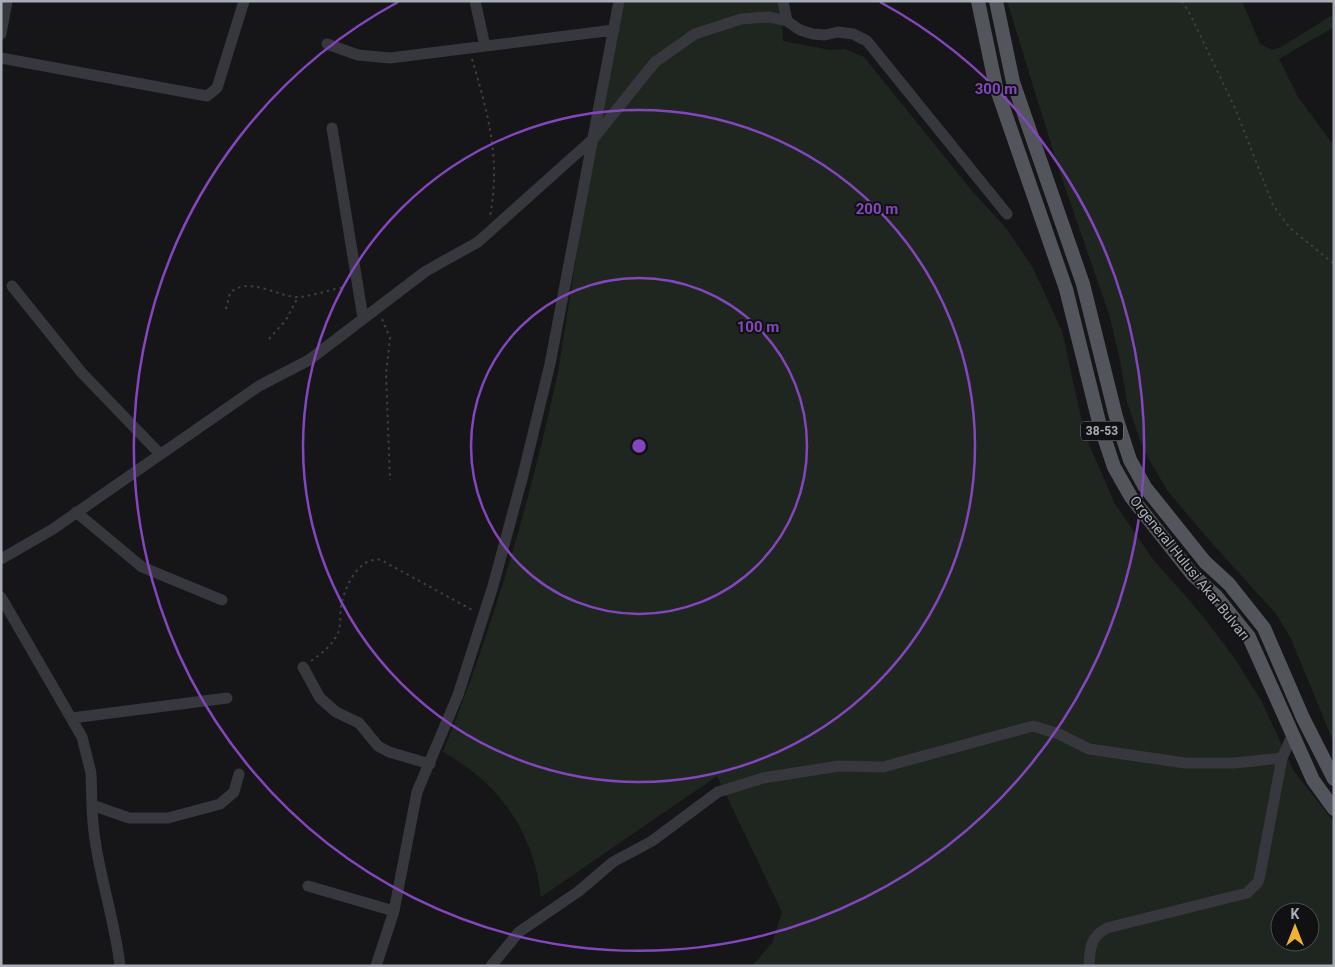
<svg xmlns="http://www.w3.org/2000/svg" width="1335" height="967" viewBox="0 0 1335 967" font-family="Roboto,sans-serif">
  <style>
    .green { fill: #1e261f; fill-rule: evenodd }
    .lines { fill: none; stroke-linecap: round; stroke-linejoin: round }
    .path { stroke: #3d3f44; stroke-width: 2; stroke-dasharray: 2.5 4; stroke-linecap: butt }
    .minor { stroke: #37383d; stroke-width: 11 }
    .major { stroke: #53555c; stroke-width: 14 }
    .ring { fill: none; stroke: #8446be; stroke-width: 2.5 }
    .labels { text-anchor: middle; dominant-baseline: central; stroke-width: 4; stroke-linejoin: round; paint-order: stroke }
    .shield { fill: #111113; stroke: #7b7e86; stroke-width: 1 }
    .shield-label { font-size: 12px; font-weight: bold; fill: #a8adb8 }
    .street-label { font-size: 14px; fill: #a8adb8; stroke: #111113 }
    .centre { fill: #8446be; stroke: #111113; stroke-width: 2.5 }
    .ring-label { font-size: 15px; text-anchor: middle; font-weight: bold; fill: #8446be; stroke: #111113; stroke-width: 4; stroke-linejoin: round; paint-order: stroke }
  </style>
  <rect width="100%" height="100%" fill="#161618"/>
  <path class="green" d="M 617,1 L 781,1 L 783,41 L 830,50 L 845,49 L 864,57 L 973,192 L 1006,228 L 1033,268 L 1062,331 L 1085,435 L 1115,504 L 1152,558 L 1201,614 L 1233,656 L 1261,700 L 1294,771 L 1334,822 L 1334,966 L 752,966 L 772,943 L 782,912 L 717,776 L 541,897 C 534,832 499,783 443,752 C 493,628 530,502 558,372 ZM 1280,912 L 1310,912 L 1310,942 L 1280,942 Z
    M 1007,1 L 1242,1 L 1260,44 L 1272,50 L 1281,47 L 1334,14 L 1334,27 L 1279,59 L 1298,97 L 1334,146 L 1334,743 L 1291,639 L 1277,615 L 1202,532 L 1167,490 L 1143,449 L 1127,402 L 1120,360 L 1109,314 L 1059,170 Z"/>
  <g class="lines">
    <path class="path" d="M 1182,1 L 1190,14 L 1235,108 L 1273,205 L 1290,228 L 1334,264
      M 472,59 C 488,114 501,158 490,216
      M 226,309 L 230,293 C 249,275 279,298 299,297 C 314,296 330,289 346,287
      M 382,319 L 390,338 L 386,374 L 390,480
      M 269,339 L 286,320 L 298,297
      M 311,661 C 322,653 332,646 338,633 C 342,624 339,611 342,602 C 346,584 360,556 381,560 L 474,611"/>
    <path class="minor" d="M 475,1 L 485,46
      M 783,1 L 787,21
      M 1,34 L 7,1
      M 327,44 L 358,55 L 390,58 L 614,30
      M 1,58 L 207,96 L 217,88 L 244,1
      M 332,128 L 363,318
      M 12,286 L 82,373 L 160,454
      M 76,512 L 142,567 L 222,600
      M 1,559 L 53,529 L 259,386 L 309,360 L 426,271 L 478,242 L 593,139 L 655,62 L 695,34 L 741,19 L 769,17 L 787,21 L 800,30 L 813,34 L 825,35 L 838,32 L 853,34 L 867,41 L 1007,214
      M 1,597 L 82,737 L 91,773 L 92,805 L 129,818 L 168,818 L 220,804 L 234,792 L 239,774
      M 303,667 L 320,698 L 336,712 L 359,723 L 378,746 L 389,752 L 430,764
      M 72,718 L 227,698
      M 92,805 C 93,860 114,912 120,966
      M 308,886 L 394,911
      M 376,966 L 394,911 L 417,792 L 458,695 L 493,586 L 523,475 L 550,364 L 619,1
      M 491,966 L 519,932 L 579,891 L 613,862 L 652,841 L 718,792 L 763,778 L 839,766 L 883,767 L 1033,726 L 1059,734 L 1089,749 L 1185,763 L 1235,763 L 1282,758
      M 1089,966 C 1090,948 1090,937 1107,928 L 1247,893 L 1258,882 L 1260,875 L 1282,758 L 1292,736"/>
    <path class="major" d="M 978,1 L 996,87 L 1066,289 L 1099,422 L 1114,467 L 1131,497 L 1192,574 L 1216,596 L 1249,637 L 1313,780 L 1334,809
      M 996,1 L 1013,82 L 1083,284 L 1116,417 L 1130,460 L 1145,487 L 1205,562 L 1229,584 L 1264,628 L 1303,718 L 1334,779"/>
  </g>
  <g class="ring">
    <circle cx="639" cy="446" r="168"/>
    <circle cx="639" cy="446" r="336"/>
    <path d="M880 2A505 505 0 1 1 398 2"/>
  </g>
  <g class="labels">
    <rect class="shield" x="1081" y="421.5" width="42" height="19" rx="4"/>
    <g class="shield-label">
      <text x="1102" y="431">38-53</text>
    </g>
    <g class="street-label">
      <text transform="translate(1190 568) rotate(51)">Orgeneral Hulusi Akar Bulvarı</text>
    </g>
  </g>
  <circle cx="639" cy="446" r="8" class="centre"/>
  <g class="ring-label">
    <text x="996" y="94">300 m</text>
    <text x="877" y="214">200 m</text>
    <text x="758" y="332">100 m</text>
  </g>
  <rect width="1335" height="967" fill="none" stroke="#a8adb8" stroke-width="5"/>
  <g transform="translate(1295 927)"><circle r="24" fill="#111113" stroke="#4d4f55"/>
  <path d="M0-4L9 19L0 12L-9 19Z" fill="#f2b134"/>
  <text y="-8" font-size="14" font-weight="bold" text-anchor="middle" fill="#a8adb8">K</text>
  </g>
</svg>
